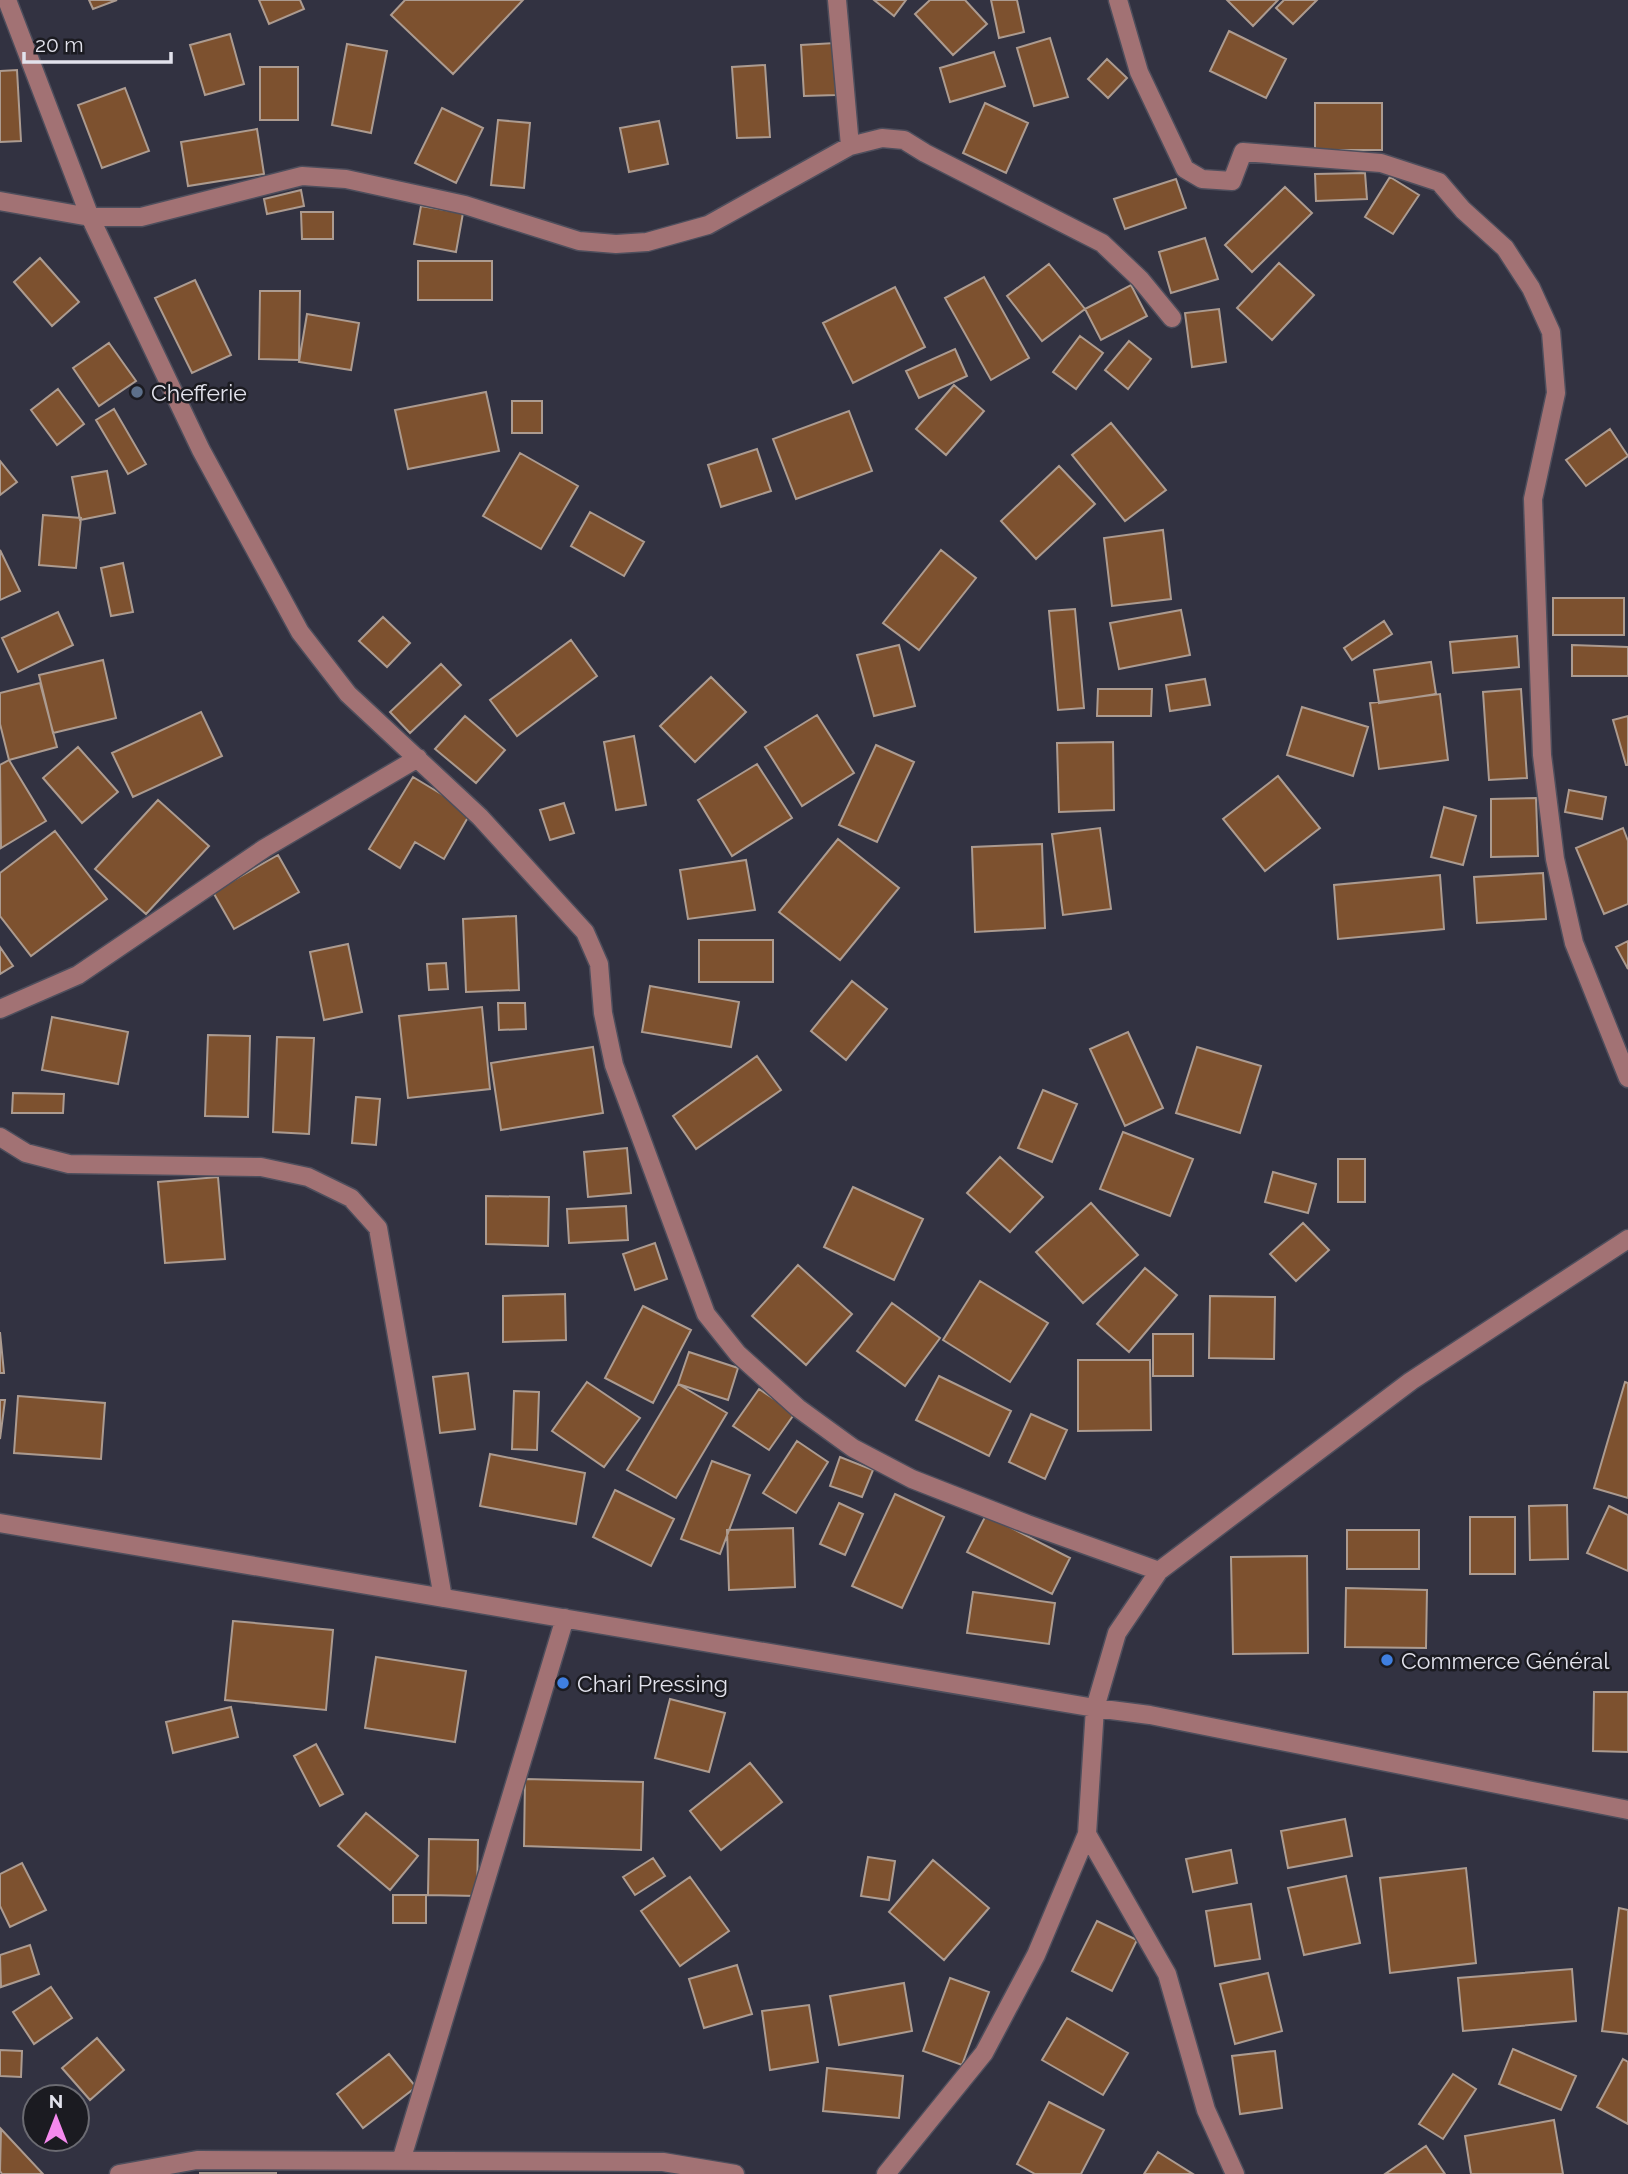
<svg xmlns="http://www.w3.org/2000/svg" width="1628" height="2174" viewBox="0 0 1628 2174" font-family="Raleway,sans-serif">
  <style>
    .building { fill: #7d512f; stroke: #ac9b90; stroke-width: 2 }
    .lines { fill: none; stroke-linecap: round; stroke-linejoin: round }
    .minor-casing { stroke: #4e4e5c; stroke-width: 21 }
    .minor { stroke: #a27274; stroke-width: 18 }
    .service-dot { fill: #5c6f8a; stroke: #1b1b21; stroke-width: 2.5 }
    .shop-dot { fill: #3f7fe0; stroke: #1b1b21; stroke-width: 2.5 }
    .labels { text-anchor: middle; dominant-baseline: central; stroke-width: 5; stroke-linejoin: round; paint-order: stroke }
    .poi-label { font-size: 23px; fill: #e2e2ec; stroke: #1b1b21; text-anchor: start }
  </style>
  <rect width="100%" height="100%" fill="#323241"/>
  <path class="building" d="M 89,0 L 117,0 L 93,9 Z
    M 259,0 L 300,0 L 304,9 L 269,24 Z
    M 405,0 L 523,0 L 453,74 L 391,15 Z
    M 874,0 L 906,0 L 894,16 Z
    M 930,0 L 965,0 L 987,24 L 953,55 L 915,14 Z
    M 991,0 L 1017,0 L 1024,32 L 999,38 Z
    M 1227,0 L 1278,0 L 1253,26 Z
    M 1284,0 L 1317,0 L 1293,24 L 1276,8 Z
    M 1229,31 L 1286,59 L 1266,98 L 1210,71 Z
    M 230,34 L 244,84 L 205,95 L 190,45 Z
    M 1050,38 L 1068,97 L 1034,106 L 1017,48 Z
    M 835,43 L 836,95 L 804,96 L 801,45 Z
    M 347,44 L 387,51 L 371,133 L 332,125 Z
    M 994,52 L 1005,86 L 950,102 L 940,68 Z
    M 1107,59 L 1127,78 L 1108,98 L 1088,79 Z
    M 765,65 L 770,137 L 737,138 L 732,67 Z
    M 260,67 L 298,67 L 298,120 L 260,120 Z
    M 17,70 L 21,141 L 0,142 L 0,71 Z
    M 125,88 L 149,151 L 102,168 L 78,105 Z
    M 985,103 L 1028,123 L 1006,173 L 963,153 Z
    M 1315,103 L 1382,103 L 1382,150 L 1315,150 Z
    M 442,108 L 483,128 L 456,183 L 415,163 Z
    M 498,120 L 530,123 L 524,188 L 491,185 Z
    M 659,121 L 668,164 L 629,172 L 620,128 Z
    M 257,129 L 264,174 L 188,186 L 181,142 Z
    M 1365,173 L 1367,199 L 1316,201 L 1315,174 Z
    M 1390,177 L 1419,195 L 1393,234 L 1365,217 Z
    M 1176,179 L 1186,208 L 1125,229 L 1114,199 Z
    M 1285,187 L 1312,213 L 1252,272 L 1225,245 Z
    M 301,190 L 304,206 L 267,214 L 264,199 Z
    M 421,206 L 463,213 L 456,252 L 414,244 Z
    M 301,212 L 333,212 L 333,239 L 302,239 Z
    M 1205,238 L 1218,279 L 1171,293 L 1159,252 Z
    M 40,258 L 79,302 L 52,326 L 14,282 Z
    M 418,261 L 492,261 L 492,300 L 418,300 Z
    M 1279,263 L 1314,295 L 1272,340 L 1237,308 Z
    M 1049,264 L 1085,309 L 1042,341 L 1007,296 Z
    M 984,277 L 1029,358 L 991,380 L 945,298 Z
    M 195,280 L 231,355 L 192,373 L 155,298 Z
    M 1131,285 L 1147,316 L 1101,340 L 1085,309 Z
    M 895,287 L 925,347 L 853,383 L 823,323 Z
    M 260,291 L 300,291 L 299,360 L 259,359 Z
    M 1219,309 L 1226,362 L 1192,367 L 1185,313 Z
    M 307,314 L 359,323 L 351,370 L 299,362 Z
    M 1080,336 L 1103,353 L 1076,389 L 1053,372 Z
    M 1129,341 L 1151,359 L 1128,389 L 1105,370 Z
    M 109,343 L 136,381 L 99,406 L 73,368 Z
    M 955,349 L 967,376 L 919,398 L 906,371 Z
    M 954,385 L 984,411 L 946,455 L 916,429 Z
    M 58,389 L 84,424 L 57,445 L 31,410 Z
    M 486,392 L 499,451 L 408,469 L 395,410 Z
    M 512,401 L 542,401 L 542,433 L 512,433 Z
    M 114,409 L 146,464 L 128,474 L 96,420 Z
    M 849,411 L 872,471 L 796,499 L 773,439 Z
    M 1111,423 L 1166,490 L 1125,521 L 1072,455 Z
    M 1610,429 L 1628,456 L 1586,486 L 1566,460 Z
    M 757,449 L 771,491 L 721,507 L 708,465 Z
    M 520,453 L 578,486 L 541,549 L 483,516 Z
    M 0,461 L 17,482 L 0,495 Z
    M 1059,466 L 1095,504 L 1036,559 L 1001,521 Z
    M 107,471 L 115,513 L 80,520 L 72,477 Z
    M 590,512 L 644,542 L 624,576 L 571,546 Z
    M 43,515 L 81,518 L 76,568 L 39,565 Z
    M 1163,530 L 1171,599 L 1112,606 L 1104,538 Z
    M 0,550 L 20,591 L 0,600 Z
    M 941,550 L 976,578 L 919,650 L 883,623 Z
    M 123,563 L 133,612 L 111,616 L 101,568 Z
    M 1553,598 L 1624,598 L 1624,635 L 1553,635 Z
    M 1075,609 L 1084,708 L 1058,710 L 1049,611 Z
    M 1181,610 L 1190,655 L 1119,669 L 1110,623 Z
    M 58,612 L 73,645 L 18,672 L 2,638 Z
    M 383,617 L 410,643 L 387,667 L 359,641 Z
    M 1384,621 L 1392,634 L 1352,660 L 1344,648 Z
    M 1517,636 L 1519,667 L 1453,673 L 1450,642 Z
    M 571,640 L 597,676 L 517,736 L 490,700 Z
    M 899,645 L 915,706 L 874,716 L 857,655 Z
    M 1572,645 L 1628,647 L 1628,676 L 1572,676 Z
    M 103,660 L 116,718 L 53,733 L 39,675 Z
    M 1431,662 L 1436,694 L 1379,703 L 1374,670 Z
    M 441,664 L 461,685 L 410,733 L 390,712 Z
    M 711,677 L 746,712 L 695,762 L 660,726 Z
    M 1205,679 L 1210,705 L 1170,711 L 1166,685 Z
    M 40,683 L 57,747 L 9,760 L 0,724 L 0,693 Z
    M 1098,689 L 1152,689 L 1151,716 L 1097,716 Z
    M 1521,689 L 1527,778 L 1489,780 L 1483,692 Z
    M 1440,694 L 1448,760 L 1379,769 L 1370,703 Z
    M 1302,707 L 1368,727 L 1353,776 L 1287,755 Z
    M 201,712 L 222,756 L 133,797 L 112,753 Z
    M 817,715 L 854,773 L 802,806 L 765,747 Z
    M 465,716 L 505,750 L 476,783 L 435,749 Z
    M 1628,716 L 1628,765 L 1626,765 L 1613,720 Z
    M 634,736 L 646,805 L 616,810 L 604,742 Z
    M 1113,742 L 1114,810 L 1059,812 L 1057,743 Z
    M 876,745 L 914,762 L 877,842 L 839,825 Z
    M 78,747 L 118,792 L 82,823 L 43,778 Z
    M 9,760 L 46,821 L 1,848 L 0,765 Z
    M 757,764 L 792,818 L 732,856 L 698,800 Z
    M 1278,776 L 1320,828 L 1265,871 L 1223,819 Z
    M 413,777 L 471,812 L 444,859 L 415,842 L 400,868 L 369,849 Z
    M 1569,790 L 1606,797 L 1602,819 L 1565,812 Z
    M 1536,798 L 1538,856 L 1491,857 L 1491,799 Z
    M 158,800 L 209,846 L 146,914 L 95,869 Z
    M 564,803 L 574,833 L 550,840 L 540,810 Z
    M 1444,807 L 1476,816 L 1463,865 L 1431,857 Z
    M 1100,828 L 1111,909 L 1063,915 L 1052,834 Z
    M 1623,828 L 1628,841 L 1628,904 L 1604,914 L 1576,848 Z
    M 55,831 L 107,899 L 31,956 L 0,916 L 0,873 Z
    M 838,839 L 899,888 L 840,960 L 779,912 Z
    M 1042,844 L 1045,928 L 975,932 L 972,847 Z
    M 278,855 L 299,892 L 234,929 L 213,892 Z
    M 746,860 L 755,910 L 688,919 L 680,870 Z
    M 1543,873 L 1546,919 L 1477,923 L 1474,877 Z
    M 1440,875 L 1444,929 L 1338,939 L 1334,885 Z
    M 516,916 L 519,990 L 466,992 L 463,919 Z
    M 699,940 L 773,940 L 773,982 L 699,982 Z
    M 1628,941 L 1628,969 L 1616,947 Z
    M 348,944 L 362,1012 L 324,1020 L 310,952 Z
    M 0,947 L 13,966 L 0,974 Z
    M 446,963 L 448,989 L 429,990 L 427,964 Z
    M 852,981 L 887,1009 L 846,1060 L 811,1031 Z
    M 650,986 L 739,1002 L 731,1047 L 642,1032 Z
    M 498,1003 L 525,1003 L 526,1029 L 499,1030 Z
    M 482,1007 L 490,1089 L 408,1098 L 399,1016 Z
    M 52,1017 L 128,1032 L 118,1084 L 42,1070 Z
    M 1128,1032 L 1163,1108 L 1125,1126 L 1090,1049 Z
    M 208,1035 L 250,1036 L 248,1117 L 205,1116 Z
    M 277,1037 L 314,1038 L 309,1134 L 273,1132 Z
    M 593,1047 L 603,1113 L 501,1130 L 491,1063 Z
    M 1197,1047 L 1261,1066 L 1240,1133 L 1176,1113 Z
    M 757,1056 L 781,1090 L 696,1149 L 673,1116 Z
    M 1043,1090 L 1077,1104 L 1052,1162 L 1018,1148 Z
    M 13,1093 L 64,1094 L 63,1113 L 12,1113 Z
    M 356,1097 L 380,1099 L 376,1145 L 352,1143 Z
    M 1123,1132 L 1193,1159 L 1170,1216 L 1100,1189 Z
    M 627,1148 L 631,1193 L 588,1197 L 584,1152 Z
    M 1000,1157 L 1043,1197 L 1010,1232 L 967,1193 Z
    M 1338,1159 L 1365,1159 L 1365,1202 L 1338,1202 Z
    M 1273,1172 L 1316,1184 L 1308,1213 L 1265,1202 Z
    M 218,1177 L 225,1259 L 165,1263 L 158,1182 Z
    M 853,1187 L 923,1219 L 894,1280 L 824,1247 Z
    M 486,1196 L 549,1197 L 548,1246 L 486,1244 Z
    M 1091,1203 L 1138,1255 L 1083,1303 L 1036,1252 Z
    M 626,1206 L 628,1240 L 569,1243 L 567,1209 Z
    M 1303,1223 L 1329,1250 L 1296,1281 L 1270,1254 Z
    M 655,1243 L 667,1279 L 635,1290 L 623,1254 Z
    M 798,1265 L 852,1314 L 806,1365 L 752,1316 Z
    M 1145,1268 L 1177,1295 L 1129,1352 L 1097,1324 Z
    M 980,1281 L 1048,1323 L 1010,1382 L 943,1340 Z
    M 565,1294 L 566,1340 L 503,1342 L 503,1296 Z
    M 1210,1296 L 1275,1297 L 1274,1359 L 1209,1358 Z
    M 892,1303 L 940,1338 L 905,1386 L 857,1351 Z
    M 643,1306 L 691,1330 L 653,1403 L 605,1378 Z
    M 0,1332 L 4,1373 L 0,1373 Z
    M 1153,1334 L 1193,1334 L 1193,1376 L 1153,1376 Z
    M 689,1352 L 738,1368 L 728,1400 L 678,1384 Z
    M 1078,1360 L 1150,1360 L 1151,1430 L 1078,1431 Z
    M 468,1373 L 475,1429 L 440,1433 L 433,1377 Z
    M 939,1376 L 1011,1411 L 989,1456 L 916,1420 Z
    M 587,1382 L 640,1418 L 604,1467 L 552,1431 Z
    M 1625,1382 L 1628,1383 L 1628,1498 L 1594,1488 Z
    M 678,1384 L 727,1413 L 676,1498 L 627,1470 Z
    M 759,1389 L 795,1413 L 769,1450 L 733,1426 Z
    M 514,1391 L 539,1392 L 537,1450 L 512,1449 Z
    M 18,1396 L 105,1403 L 101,1459 L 14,1453 Z
    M 0,1400 L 5,1400 L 0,1439 Z
    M 1031,1414 L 1067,1430 L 1045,1479 L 1009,1462 Z
    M 797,1441 L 828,1462 L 796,1513 L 763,1493 Z
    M 490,1454 L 585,1473 L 576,1524 L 480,1506 Z
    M 840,1457 L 873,1470 L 862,1497 L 830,1486 Z
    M 712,1461 L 750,1475 L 720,1554 L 681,1539 Z
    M 615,1490 L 674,1519 L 651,1566 L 593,1537 Z
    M 895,1494 L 944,1517 L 902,1608 L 852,1586 Z
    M 839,1503 L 863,1514 L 845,1555 L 820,1544 Z
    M 1567,1505 L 1568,1559 L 1530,1560 L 1529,1506 Z
    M 1609,1506 L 1628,1515 L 1628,1571 L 1587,1553 Z
    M 986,1515 L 1070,1558 L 1052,1594 L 967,1552 Z
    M 1470,1517 L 1515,1517 L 1515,1574 L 1470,1574 Z
    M 793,1528 L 795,1587 L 729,1590 L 727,1530 Z
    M 1347,1530 L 1419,1530 L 1419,1569 L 1347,1569 Z
    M 1307,1556 L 1308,1653 L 1233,1654 L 1231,1557 Z
    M 1346,1588 L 1427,1590 L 1426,1648 L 1345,1647 Z
    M 973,1592 L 1055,1603 L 1049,1644 L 967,1633 Z
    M 233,1621 L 333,1630 L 326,1710 L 225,1700 Z
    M 376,1657 L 466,1671 L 455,1742 L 365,1728 Z
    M 1594,1692 L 1628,1692 L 1628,1752 L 1593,1751 Z
    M 670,1699 L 725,1713 L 709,1772 L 655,1758 Z
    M 231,1707 L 238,1737 L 173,1753 L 166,1722 Z
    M 316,1744 L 343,1794 L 320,1806 L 294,1756 Z
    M 750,1763 L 782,1802 L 721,1850 L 690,1811 Z
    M 525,1779 L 643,1782 L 641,1850 L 524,1846 Z
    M 366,1813 L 418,1856 L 390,1890 L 338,1846 Z
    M 1345,1819 L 1352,1856 L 1288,1868 L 1281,1831 Z
    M 429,1839 L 478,1840 L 477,1896 L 428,1895 Z
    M 1231,1850 L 1237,1883 L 1193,1892 L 1186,1859 Z
    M 868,1857 L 895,1861 L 889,1900 L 861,1896 Z
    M 653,1858 L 665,1876 L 635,1895 L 623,1877 Z
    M 933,1860 L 989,1908 L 944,1960 L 889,1912 Z
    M 22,1863 L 46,1910 L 10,1927 L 0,1906 L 0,1874 Z
    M 1466,1868 L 1476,1963 L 1390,1973 L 1380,1878 Z
    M 1346,1876 L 1360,1943 L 1304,1955 L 1288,1888 Z
    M 690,1877 L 729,1931 L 680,1966 L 641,1911 Z
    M 393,1895 L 426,1895 L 426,1923 L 393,1923 Z
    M 1251,1904 L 1260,1959 L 1215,1966 L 1206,1911 Z
    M 1619,1908 L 1628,1910 L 1628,2034 L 1602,2031 Z
    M 1097,1921 L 1137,1940 L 1112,1991 L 1072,1971 Z
    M 30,1945 L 39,1974 L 1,1987 L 0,1955 Z
    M 737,1965 L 752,2014 L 704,2028 L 689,1979 Z
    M 1572,1969 L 1576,2021 L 1463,2031 L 1458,1978 Z
    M 1268,1973 L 1282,2031 L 1235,2044 L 1220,1984 Z
    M 950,1978 L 989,1992 L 962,2065 L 923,2051 Z
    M 904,1983 L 912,2031 L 839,2045 L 830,1996 Z
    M 51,1987 L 72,2018 L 34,2044 L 13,2012 Z
    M 809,2005 L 818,2062 L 770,2070 L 762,2011 Z
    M 1067,2018 L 1128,2053 L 1103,2095 L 1042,2060 Z
    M 97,2038 L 124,2070 L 90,2100 L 62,2068 Z
    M 1513,2049 L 1576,2076 L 1561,2110 L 1499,2084 Z
    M 0,2050 L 22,2051 L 21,2077 L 0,2076 Z
    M 1275,2051 L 1282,2108 L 1240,2114 L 1232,2056 Z
    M 389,2054 L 416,2087 L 363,2128 L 337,2094 Z
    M 1623,2059 L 1628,2062 L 1628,2124 L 1597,2107 Z
    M 827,2068 L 903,2076 L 899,2118 L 823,2111 Z
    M 1453,2074 L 1476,2089 L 1443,2139 L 1419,2124 Z
    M 1049,2102 L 1104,2130 L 1081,2174 L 1035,2174 L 1017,2164 Z
    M 1554,2120 L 1563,2174 L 1471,2174 L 1465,2136 Z
    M 1,2129 L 43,2174 L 2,2174 L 0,2171 Z
    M 1426,2146 L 1445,2174 L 1385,2174 Z
    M 1158,2152 L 1193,2174 L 1144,2174 Z
    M 200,2173 L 276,2173 L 276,2174 L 200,2174 Z"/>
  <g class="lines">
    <defs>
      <path id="minor" d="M 7,0 L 90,217 L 201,450 L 300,632 L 348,694 L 480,817 L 585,932 L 599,964 L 603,1013 L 614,1065 L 706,1314 L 738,1354 L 798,1408 L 853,1448 L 912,1479 L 1027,1524 L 1159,1571
        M 837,0 L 850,146
        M 1118,0 L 1139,72 L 1185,169 L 1202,179 L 1232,181 L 1243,152 L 1381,163 L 1439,182 L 1463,210 L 1505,248 L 1531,288 L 1551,332 L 1556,393 L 1533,499 L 1542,755 L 1555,859 L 1574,943 L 1628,1078
        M 0,201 L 90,217 L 141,217 L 302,176 L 346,179 L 465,205 L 579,241 L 616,244 L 647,242 L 708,225 L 850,146 L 882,138 L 904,140 L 925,153 L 1102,243 L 1140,279 L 1172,318
        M 0,1009 L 78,975 L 265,848 L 418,758
        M 0,1137 L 26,1153 L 69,1164 L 261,1167 L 308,1177 L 351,1198 L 378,1228 L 443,1598
        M 0,1523 L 1095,1708 L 1150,1715 L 1628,1810
        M 1087,1834 L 1167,1974 L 1206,2110 L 1235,2174
        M 401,2161 L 565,1618
        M 119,2174 L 197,2160 L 663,2162 L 735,2174
        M 886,2174 L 984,2053 L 1036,1955 L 1087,1834 L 1095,1708 L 1117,1633 L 1159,1571 L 1411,1381 L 1628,1239"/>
    </defs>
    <use href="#minor" class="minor-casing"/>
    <use href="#minor" class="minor"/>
  </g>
  <circle class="service-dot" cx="137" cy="392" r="7"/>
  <g class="shop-dot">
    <circle cx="1387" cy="1660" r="7"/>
    <circle cx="563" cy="1683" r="7"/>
  </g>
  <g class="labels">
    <g class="poi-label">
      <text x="151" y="392">Chefferie</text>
      <text x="1401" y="1660">Commerce Général</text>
      <text x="577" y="1683">Chari Pressing</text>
    </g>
  </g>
  <g transform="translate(56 2118)"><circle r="33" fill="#1b1b21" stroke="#6b6b72" stroke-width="2"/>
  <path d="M0-5L12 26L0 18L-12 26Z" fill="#f589ee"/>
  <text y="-10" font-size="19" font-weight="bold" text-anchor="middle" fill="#e2e2ec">N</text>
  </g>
  <path d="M24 52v10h147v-10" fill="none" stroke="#e2e2ec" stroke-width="3.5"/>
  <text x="35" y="52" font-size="21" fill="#e2e2ec" stroke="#1b1b21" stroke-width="5" paint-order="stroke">20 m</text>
</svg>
